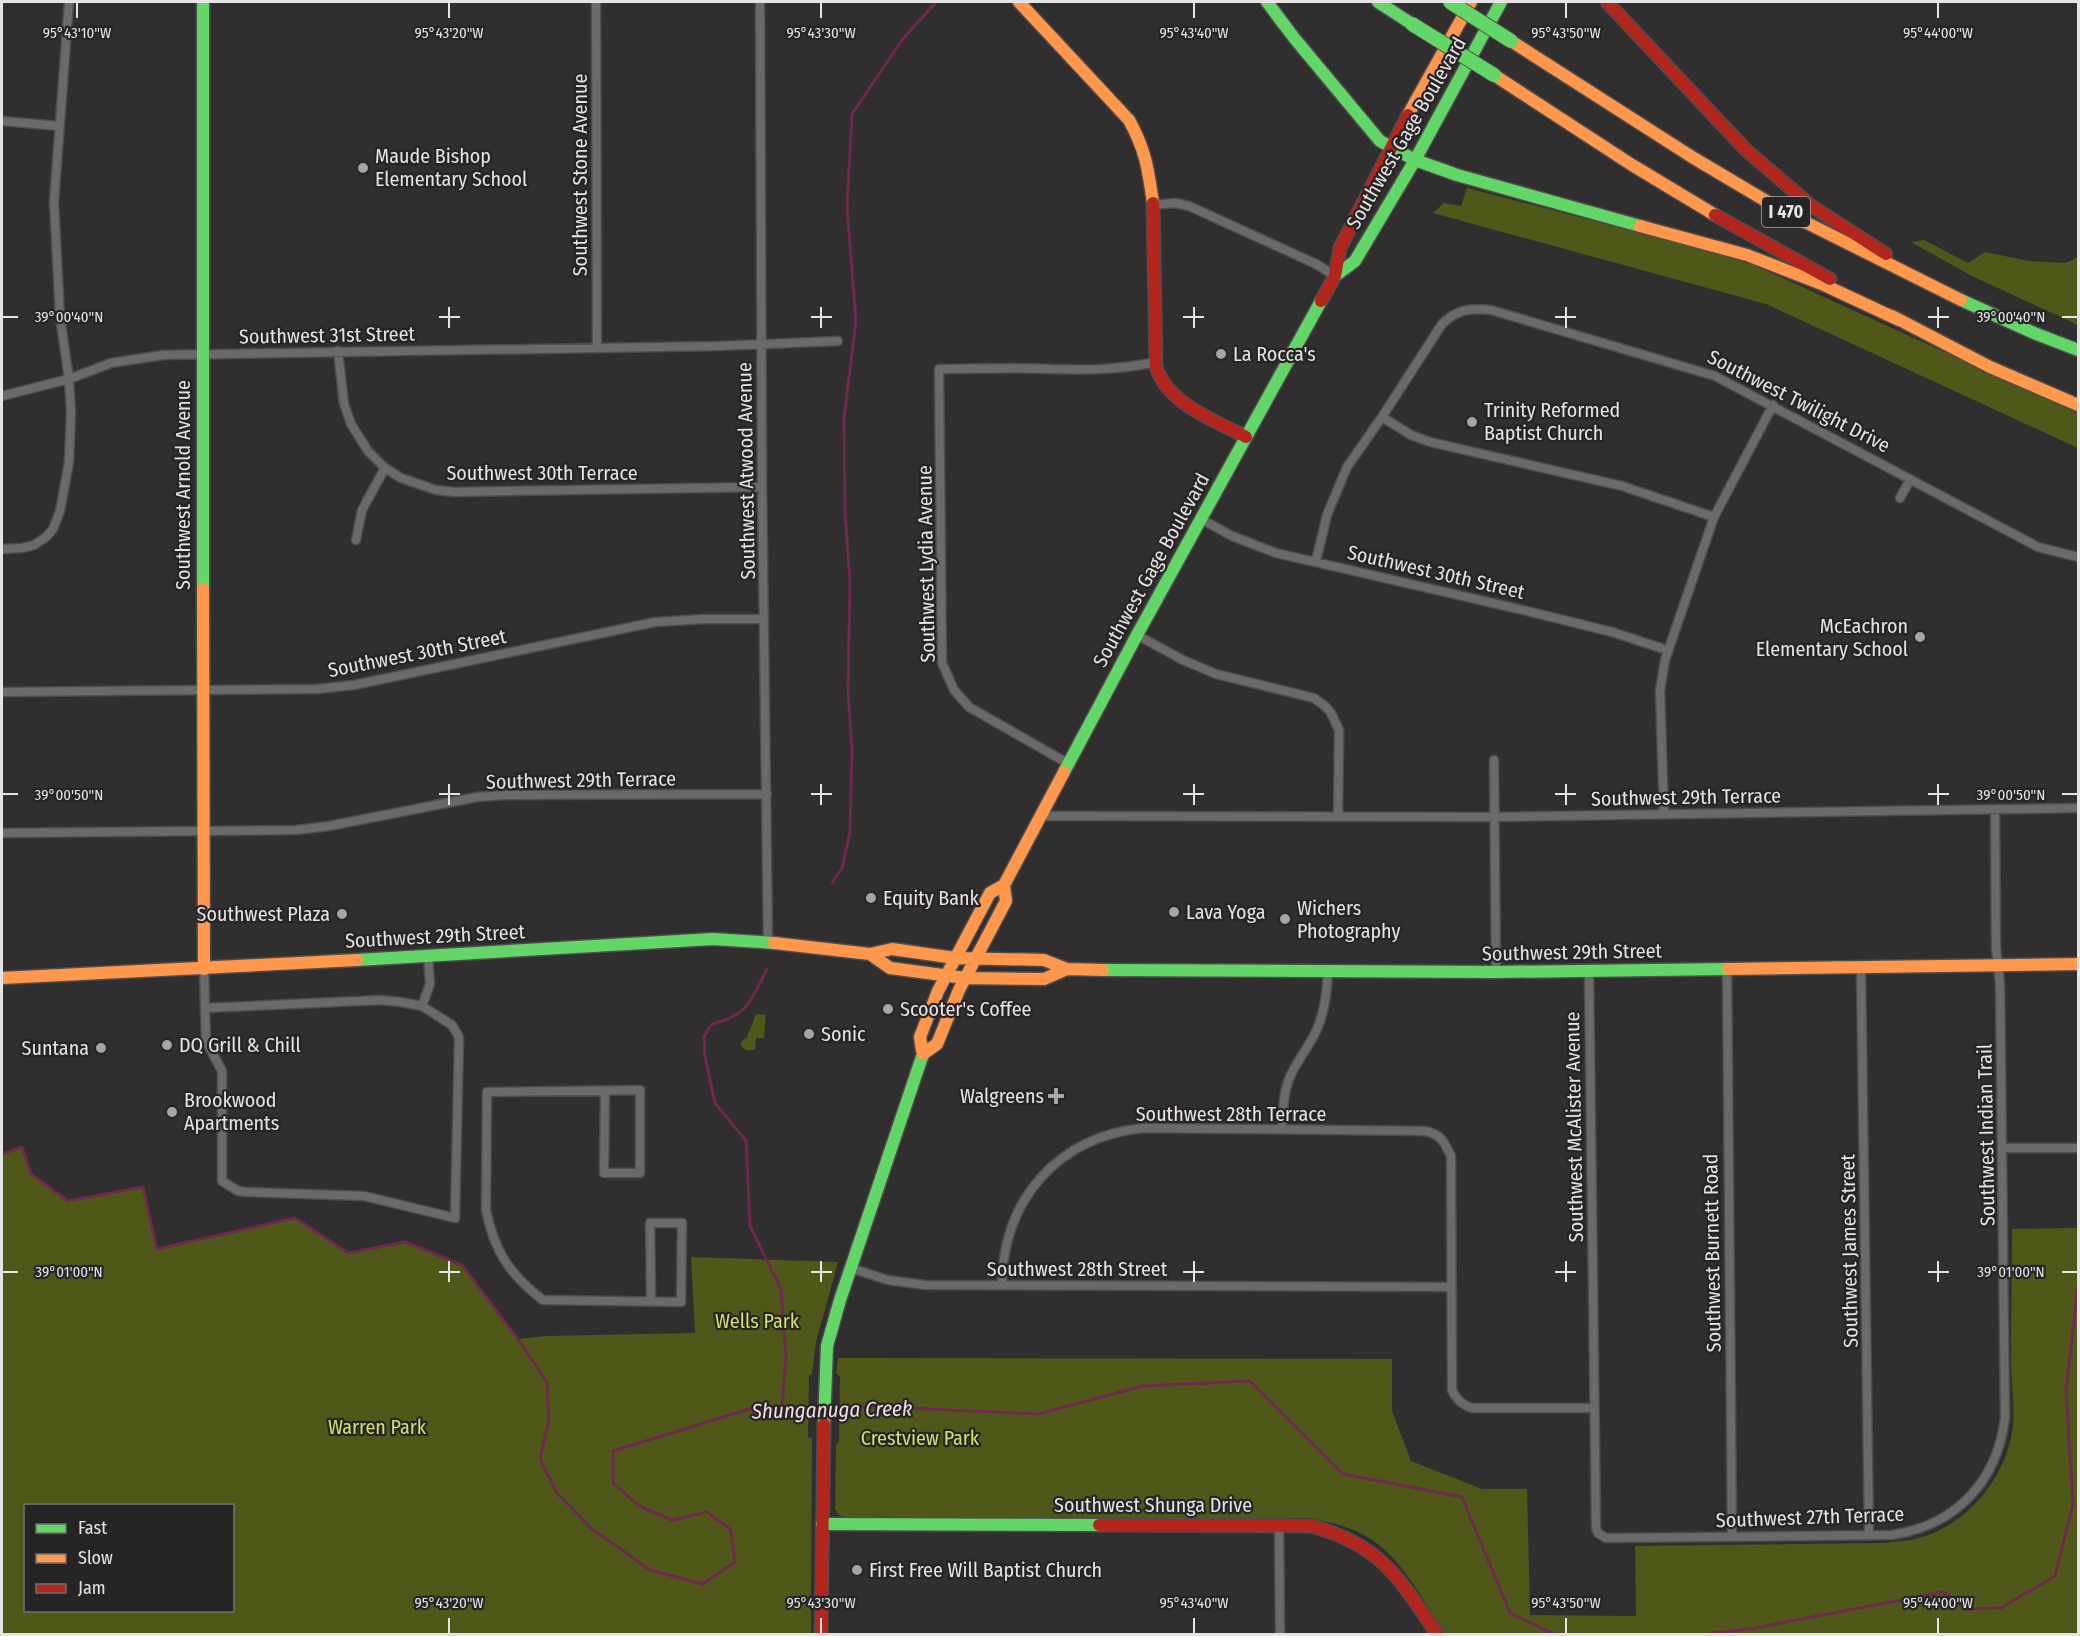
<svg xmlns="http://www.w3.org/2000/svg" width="2080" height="1636" viewBox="0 0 2080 1636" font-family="'Fira Sans Condensed',sans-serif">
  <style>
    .green { fill: #505819; fill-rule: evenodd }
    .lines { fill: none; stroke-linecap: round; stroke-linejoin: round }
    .stream { stroke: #6f294f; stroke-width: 3 }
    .street-casing { stroke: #4e4c4d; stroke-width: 11 }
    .fast-casing { stroke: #4e4c4d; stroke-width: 15 }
    .slow-casing { stroke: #4e4c4d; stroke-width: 15 }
    .jam-casing { stroke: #4e4c4d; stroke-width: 15 }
    .street { stroke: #6b696a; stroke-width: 8 }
    .fast { stroke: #63d668; stroke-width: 12 }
    .slow { stroke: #ff974d; stroke-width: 12 }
    .jam { stroke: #b3261e; stroke-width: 12 }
    .fast-bridge-casing { stroke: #4e4c4d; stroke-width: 16; stroke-linecap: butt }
    .fast-bridge { stroke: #63d668; stroke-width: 14 }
    .ticks { fill: none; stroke: #e5e3e4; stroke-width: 2 }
    .poi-dot { fill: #a6a4a5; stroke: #272425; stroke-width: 2 }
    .labels { text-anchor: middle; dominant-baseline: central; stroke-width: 4.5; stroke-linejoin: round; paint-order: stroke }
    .shield { fill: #272425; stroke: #acaaab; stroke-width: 1.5 }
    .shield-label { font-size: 18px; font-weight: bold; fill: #e5e3e4 }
    .street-label { font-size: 20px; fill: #e5e3e4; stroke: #272425 }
    .poi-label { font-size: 20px; fill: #e5e3e4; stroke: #272425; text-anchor: start }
    .park-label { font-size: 20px; fill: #d0e167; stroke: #272425 }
    .water-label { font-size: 21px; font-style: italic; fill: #f5dde7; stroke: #272425 }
    .ticks-label { font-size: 15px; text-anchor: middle; fill: #e5e3e4; stroke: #272425; stroke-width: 4.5; stroke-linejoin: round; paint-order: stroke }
  </style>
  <rect width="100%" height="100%" fill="#302e2f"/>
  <path class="green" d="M 1467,188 L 1701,249 L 1754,265 L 2078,413 L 2078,448 L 1766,304 L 1433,213 L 1444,203 L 1461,206 Z
    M 1924,240 L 1968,263 L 1985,252 L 2029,261 L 2066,263 L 2078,257 L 2078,325 L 1972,276 L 1911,242 Z
    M 756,1014 L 766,1015 L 764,1038 L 756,1038 L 755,1050 L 746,1050 L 741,1046 L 741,1042 L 747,1037 Z
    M 22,1147 L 31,1174 L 68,1201 L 143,1187 L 157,1249 L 295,1218 L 348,1253 L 405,1242 L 462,1265 L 518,1339 L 546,1336 L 695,1333 L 691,1257 L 838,1262 L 816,1342 L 812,1374 L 809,1376 L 808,1437 L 812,1438 L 811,1634 L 2,1634 L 2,1154 ZM 26,1506 L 232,1506 L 232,1610 L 26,1610 Z
    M 2078,1228 L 2078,1634 L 1446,1634 C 1420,1598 1400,1550 1356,1531 C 1342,1525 1327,1522 1312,1518 L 882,1520 L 845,1517 L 839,1515 L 835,1509 L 836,1445 L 839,1442 L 840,1376 L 836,1374 L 838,1358 L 1392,1359 L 1392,1411 L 1411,1461 L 1482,1489 L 1527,1489 L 1530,1615 L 1636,1616 L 1635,1546 L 1883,1543 C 1892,1542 1902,1541 1911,1540 C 1965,1529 2007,1479 2013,1425 C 2015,1404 2011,1382 2011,1361 C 2011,1317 2012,1273 2012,1229 Z"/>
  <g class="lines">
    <path class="stream" d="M 832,883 L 842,868 L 850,832 L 852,750 L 848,690 L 850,581 L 845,513 L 844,418 L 856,321 L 847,206 L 852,114 L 902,40 L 936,2
      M 767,969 C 751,1000 749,1015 712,1024 L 704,1036 L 705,1057 L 715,1103 L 746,1141 L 750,1226 L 781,1289 L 786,1358 L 782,1406
      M 2,1154 L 22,1147 L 31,1174 L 68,1201 L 143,1187 L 157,1249 L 295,1218 L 348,1253 L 405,1242 L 462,1265 L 518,1339 L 547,1382 L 549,1420 L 540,1459 L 557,1493 L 592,1529 L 650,1570 L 703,1584 L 735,1562 L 731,1530 L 707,1512 L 672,1520 L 639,1506 L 613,1483 L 613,1451 L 756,1407 L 822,1407
      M 829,1407 L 881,1407 L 1038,1414 L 1143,1386 L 1250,1381 L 1343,1474 L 1462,1497 L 1510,1613 L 1554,1634
      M 1708,1634 L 1755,1628 L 1943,1592 L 1967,1609 L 2001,1608 L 2055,1576 L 2073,1504 L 2066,1390 L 2078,1285"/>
    <defs>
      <path id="street" d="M 596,2 L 597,347
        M 760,2 L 762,487 L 768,941
        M 2,121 L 59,126
        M 1153,205 L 1175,203 L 1189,206 L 1316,264 L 1335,276
        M 338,351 L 344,404 L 351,424 L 368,451 L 385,468 L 401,478 L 436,490 L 454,492 L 762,487
        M 2,396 L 69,379 L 111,363 L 163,355 L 718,346 L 838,341
        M 1382,417 L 1411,435 L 1430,442 L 1622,486 L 1714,517
        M 1900,498 L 1910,480
        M 1201,519 L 1232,536 L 1276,553 L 1527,611 L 1612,632 L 1667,650
        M 356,540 L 362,510 L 385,468
        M 2,549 L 22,548 L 34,545 L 46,537 L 53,529 L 60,511 L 69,462 L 71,413 L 69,379 L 60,317 L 54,202 L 69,2
        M 1316,561 L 1327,515 L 1347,467 L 1382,417 L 1442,324 C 1457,309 1471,308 1491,310 L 1715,376 L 2038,547 L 2078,557
        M 1137,635 L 1183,660 L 1216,674 L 1314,698 L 1325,706 L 1331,713 L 1339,730 L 1338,817
        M 2,692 L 317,689 L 354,685 L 655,622 L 704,619 L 764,619
        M 1494,760 L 1496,972
        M 1069,764 L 969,707 L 954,690 L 942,663 L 939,369 C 976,369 1013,367 1050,369 C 1089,370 1117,370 1156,362
        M 1664,814 L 1660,691 L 1665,660 L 1714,517 L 1773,405
        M 1041,816 L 1494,817 L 2078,808
        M 2,833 L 296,830 L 329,826 L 477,797 L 505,795 L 767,794
        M 1861,967 L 1869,1535
        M 204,969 L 206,1041 L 222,1071 L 222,1181 L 238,1191 L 246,1192 L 364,1196 L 455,1218 L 459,1037 L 452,1025 L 422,1006 L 401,1002 L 380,1000 L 205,1008
        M 1727,969 L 1732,1536
        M 1589,971 L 1596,1528 L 1598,1533 L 1606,1538 L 1892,1535 C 1956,1525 1997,1482 2005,1418 L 2000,983 L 1996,948 L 1995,810
        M 422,1006 L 430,984 L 428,956
        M 605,1091 L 604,1173 L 640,1173 L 640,1090 L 487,1092 L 486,1210 C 494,1251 510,1275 543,1300 L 681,1302 L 682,1223 L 650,1223 L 651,1302
        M 1282,1129 C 1283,1112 1283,1095 1289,1079 C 1295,1064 1305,1052 1312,1039 C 1324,1019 1327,995 1328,972
        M 2002,1148 L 2078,1148
        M 850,1268 L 888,1280 L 925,1285 L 1450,1287
        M 1002,1285 C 1003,1200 1057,1137 1143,1128 L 1425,1131 C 1441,1134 1444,1142 1451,1156 L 1452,1390 C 1457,1400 1461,1404 1472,1408 L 1594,1408
        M 1279,1524 L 1280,1634"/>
      <path id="fast" d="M 1267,2 L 1295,39 L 1380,141 L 1415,160 L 1457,175 L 1640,226
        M 1378,2 L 1412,24
        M 1335,276 L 1355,261 L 1415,160 L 1501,2
        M 1961,300 L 2034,333 L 2078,350
        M 203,589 L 203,2
        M 1064,772 L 1137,635 L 1321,301
        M 357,960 L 713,939 L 774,943
        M 1103,970 L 1496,972 L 1728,969
        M 824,1424 L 827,1346 L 840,1300 L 923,1054 L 922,1050
        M 822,1524 L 1099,1525"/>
      <path id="slow" d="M 1019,2 L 1129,120 C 1146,151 1148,169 1153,203
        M 1511,41 L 1692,157 L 1783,211 L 1961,300
        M 1494,75 L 1632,165 L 1715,215
        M 1408,115 L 1471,2
        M 1640,226 L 1747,255 L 1824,285 L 1899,320
        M 1892,316 L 1990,367 L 2078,405
        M 203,589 L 204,969
        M 774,943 L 870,954 L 892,949 L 955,958 L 1044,960 L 1067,969 L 1103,970
        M 870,954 L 890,968 L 965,978 L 1044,979 L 1067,969
        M 1728,969 L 2078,964
        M 2,978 L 357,960
        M 922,1050 L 920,1037 L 938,991 L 990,893 L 1004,885 L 1064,772
        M 923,1054 L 937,1044 L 959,990 L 1006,901 L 1004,885"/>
      <path id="jam" d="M 1607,2 L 1746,150 L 1810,205 L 1886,254
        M 1153,203 L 1156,367 C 1168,404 1214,420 1246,437
        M 1715,215 L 1830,279
        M 1321,301 L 1335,276 L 1340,248 L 1408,115
        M 1099,1525 L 1312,1526 C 1382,1546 1398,1577 1437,1634
        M 821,1634 L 824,1424"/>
    </defs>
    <use href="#street" class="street-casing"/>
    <use href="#fast" class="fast-casing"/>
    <use href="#slow" class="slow-casing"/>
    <use href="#jam" class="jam-casing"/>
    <use href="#street" class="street"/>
    <use href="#fast" class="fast"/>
    <use href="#slow" class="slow"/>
    <use href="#jam" class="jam"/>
    <defs>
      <path id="fast-bridge" d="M 1450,2 L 1511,41
        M 1412,24 L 1494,75"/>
    </defs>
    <use href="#fast-bridge" class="fast-bridge-casing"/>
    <use href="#fast-bridge" class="fast-bridge"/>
  </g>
  <path class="ticks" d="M 77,3 L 77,18M 449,3 L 449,18M 821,3 L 821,18M 1194,3 L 1194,18M 1566,3 L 1566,18M 1938,3 L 1938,18M 449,307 L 449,328M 821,307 L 821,328M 1194,307 L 1194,328M 1566,307 L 1566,328M 1938,307 L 1938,328M 3,317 L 18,317M 439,317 L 460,317M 811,317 L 832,317M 1183,317 L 1204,317M 1555,317 L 1576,317M 1928,317 L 1949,317M 2062,317 L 2077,317M 449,784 L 449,805M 821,784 L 821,805M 1194,784 L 1194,805M 1566,784 L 1566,805M 1938,784 L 1938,805M 3,794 L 18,794M 439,794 L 460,794M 811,794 L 832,794M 1183,794 L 1204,794M 1555,794 L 1576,794M 1928,794 L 1949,794M 2062,794 L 2077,794M 449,1261 L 449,1282M 821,1261 L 821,1282M 1194,1261 L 1194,1282M 1566,1261 L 1566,1282M 1938,1261 L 1938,1282M 3,1272 L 18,1272M 439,1272 L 460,1272M 811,1272 L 832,1272M 1183,1272 L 1204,1272M 1555,1272 L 1576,1272M 1928,1272 L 1949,1272M 2062,1272 L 2077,1272M 449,1618 L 449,1633M 821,1618 L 821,1633M 1194,1618 L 1194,1633M 1566,1618 L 1566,1633M 1938,1618 L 1938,1633"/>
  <g class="poi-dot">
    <circle cx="363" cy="168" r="6"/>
    <circle cx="1221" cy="354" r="6"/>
    <circle cx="1472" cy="422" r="6"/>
    <circle cx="1920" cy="637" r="6"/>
    <circle cx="871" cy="898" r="6"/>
    <circle cx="1174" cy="912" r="6"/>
    <circle cx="342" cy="914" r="6"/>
    <circle cx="1285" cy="919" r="6"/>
    <circle cx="888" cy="1009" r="6"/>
    <circle cx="809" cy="1034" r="6"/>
    <circle cx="167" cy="1045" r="6"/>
    <circle cx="101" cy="1048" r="6"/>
    <path d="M1053 1087h6v6h6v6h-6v6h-6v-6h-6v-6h6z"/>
    <circle cx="172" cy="1112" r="6"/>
    <circle cx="857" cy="1570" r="6"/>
  </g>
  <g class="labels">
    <rect class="shield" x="1762" y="197" width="48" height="30" rx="4.5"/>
    <g class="shield-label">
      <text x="1786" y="212">I 470</text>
    </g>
    <g class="street-label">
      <text transform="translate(1406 133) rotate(-60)">Southwest Gage Boulevard</text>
      <text transform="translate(580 175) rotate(-90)">Southwest Stone Avenue</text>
      <text transform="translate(327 335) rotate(-1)">Southwest 31st Street</text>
      <text transform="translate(1799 401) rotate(27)">Southwest Twilight Drive</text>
      <text transform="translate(746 471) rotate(-91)">Southwest Atwood Avenue</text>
      <text x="542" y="473">Southwest 30th Terrace</text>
      <text transform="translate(183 485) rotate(-90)">Southwest Arnold Avenue</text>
      <text transform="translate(926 564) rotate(-91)">Southwest Lydia Avenue</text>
      <text transform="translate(1151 570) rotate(-61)">Southwest Gage Boulevard</text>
      <text transform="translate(1436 572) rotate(13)">Southwest 30th Street</text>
      <text transform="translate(417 653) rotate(-11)">Southwest 30th Street</text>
      <text transform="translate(581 780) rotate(-1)">Southwest 29th Terrace</text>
      <text transform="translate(1686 797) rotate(-1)">Southwest 29th Terrace</text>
      <text transform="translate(435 936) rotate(-3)">Southwest 29th Street</text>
      <text transform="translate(1572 952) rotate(-1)">Southwest 29th Street</text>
      <text x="1231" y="1114">Southwest 28th Terrace</text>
      <text transform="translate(1574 1127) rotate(-91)">Southwest McAlister Avenue</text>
      <text transform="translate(1986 1135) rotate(-91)">Southwest Indian Trail</text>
      <text transform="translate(1849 1251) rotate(-91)">Southwest James Street</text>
      <text transform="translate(1712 1253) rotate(-91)">Southwest Burnett Road</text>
      <text x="1077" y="1269">Southwest 28th Street</text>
      <text x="1153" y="1505">Southwest Shunga Drive</text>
      <text transform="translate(1810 1517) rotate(-2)">Southwest 27th Terrace</text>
    </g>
    <g class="poi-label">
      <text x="375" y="156">Maude Bishop<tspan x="375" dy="23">Elementary School</tspan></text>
      <text x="1233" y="354">La Rocca's</text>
      <text x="1484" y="410">Trinity Reformed<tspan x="1484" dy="23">Baptist Church</tspan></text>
      <text x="1908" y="626" text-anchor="end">McEachron<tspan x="1908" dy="23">Elementary School</tspan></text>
      <text x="883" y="898">Equity Bank</text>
      <text x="1297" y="908">Wichers<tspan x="1297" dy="23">Photography</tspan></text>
      <text x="1186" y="912">Lava Yoga</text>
      <text x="330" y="914" text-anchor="end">Southwest Plaza</text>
      <text x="900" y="1009">Scooter's Coffee</text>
      <text x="821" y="1034">Sonic</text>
      <text x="179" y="1045">DQ Grill &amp; Chill</text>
      <text x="89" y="1048" text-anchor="end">Suntana</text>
      <text x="1044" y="1096" text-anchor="end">Walgreens</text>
      <text x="184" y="1100">Brookwood<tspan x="184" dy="23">Apartments</tspan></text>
      <text x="869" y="1570">First Free Will Baptist Church</text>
    </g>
    <g class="park-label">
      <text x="757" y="1321">Wells Park</text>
      <text x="377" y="1427">Warren Park</text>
      <text x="920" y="1438">Crestview Park</text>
    </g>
    <g class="water-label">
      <text transform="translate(832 1410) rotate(-1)">Shunganuga Creek</text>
    </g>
  </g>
  <g class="ticks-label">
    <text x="77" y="38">95°43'10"W</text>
    <text x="449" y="38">95°43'20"W</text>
    <text x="821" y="38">95°43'30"W</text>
    <text x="1194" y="38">95°43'40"W</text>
    <text x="1566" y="38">95°43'50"W</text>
    <text x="1938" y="38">95°44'00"W</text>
    <text x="2011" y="322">39°00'40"N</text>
    <text x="69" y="322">39°00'40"N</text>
    <text x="2011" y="800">39°00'50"N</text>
    <text x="69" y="800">39°00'50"N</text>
    <text x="2011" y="1277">39°01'00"N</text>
    <text x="69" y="1277">39°01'00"N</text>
    <text x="449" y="1608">95°43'20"W</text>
    <text x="821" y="1608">95°43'30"W</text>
    <text x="1194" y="1608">95°43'40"W</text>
    <text x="1566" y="1608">95°43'50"W</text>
    <text x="1938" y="1608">95°44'00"W</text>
  </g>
  <rect width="2080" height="1636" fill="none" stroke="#e5e3e4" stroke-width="6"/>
  <rect x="24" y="1504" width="210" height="108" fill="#272425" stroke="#737071" stroke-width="1.5"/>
  <rect x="36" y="1524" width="30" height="9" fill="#63d668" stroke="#737071" stroke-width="1.5"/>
  <text x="78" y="1534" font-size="18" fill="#e5e3e4">Fast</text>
  <rect x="36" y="1554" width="30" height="9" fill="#ff974d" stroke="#737071" stroke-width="1.5"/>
  <text x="78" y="1564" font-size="18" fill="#e5e3e4">Slow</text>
  <rect x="36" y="1584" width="30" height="9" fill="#b3261e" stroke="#737071" stroke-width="1.5"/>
  <text x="78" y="1594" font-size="18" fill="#e5e3e4">Jam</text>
</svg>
